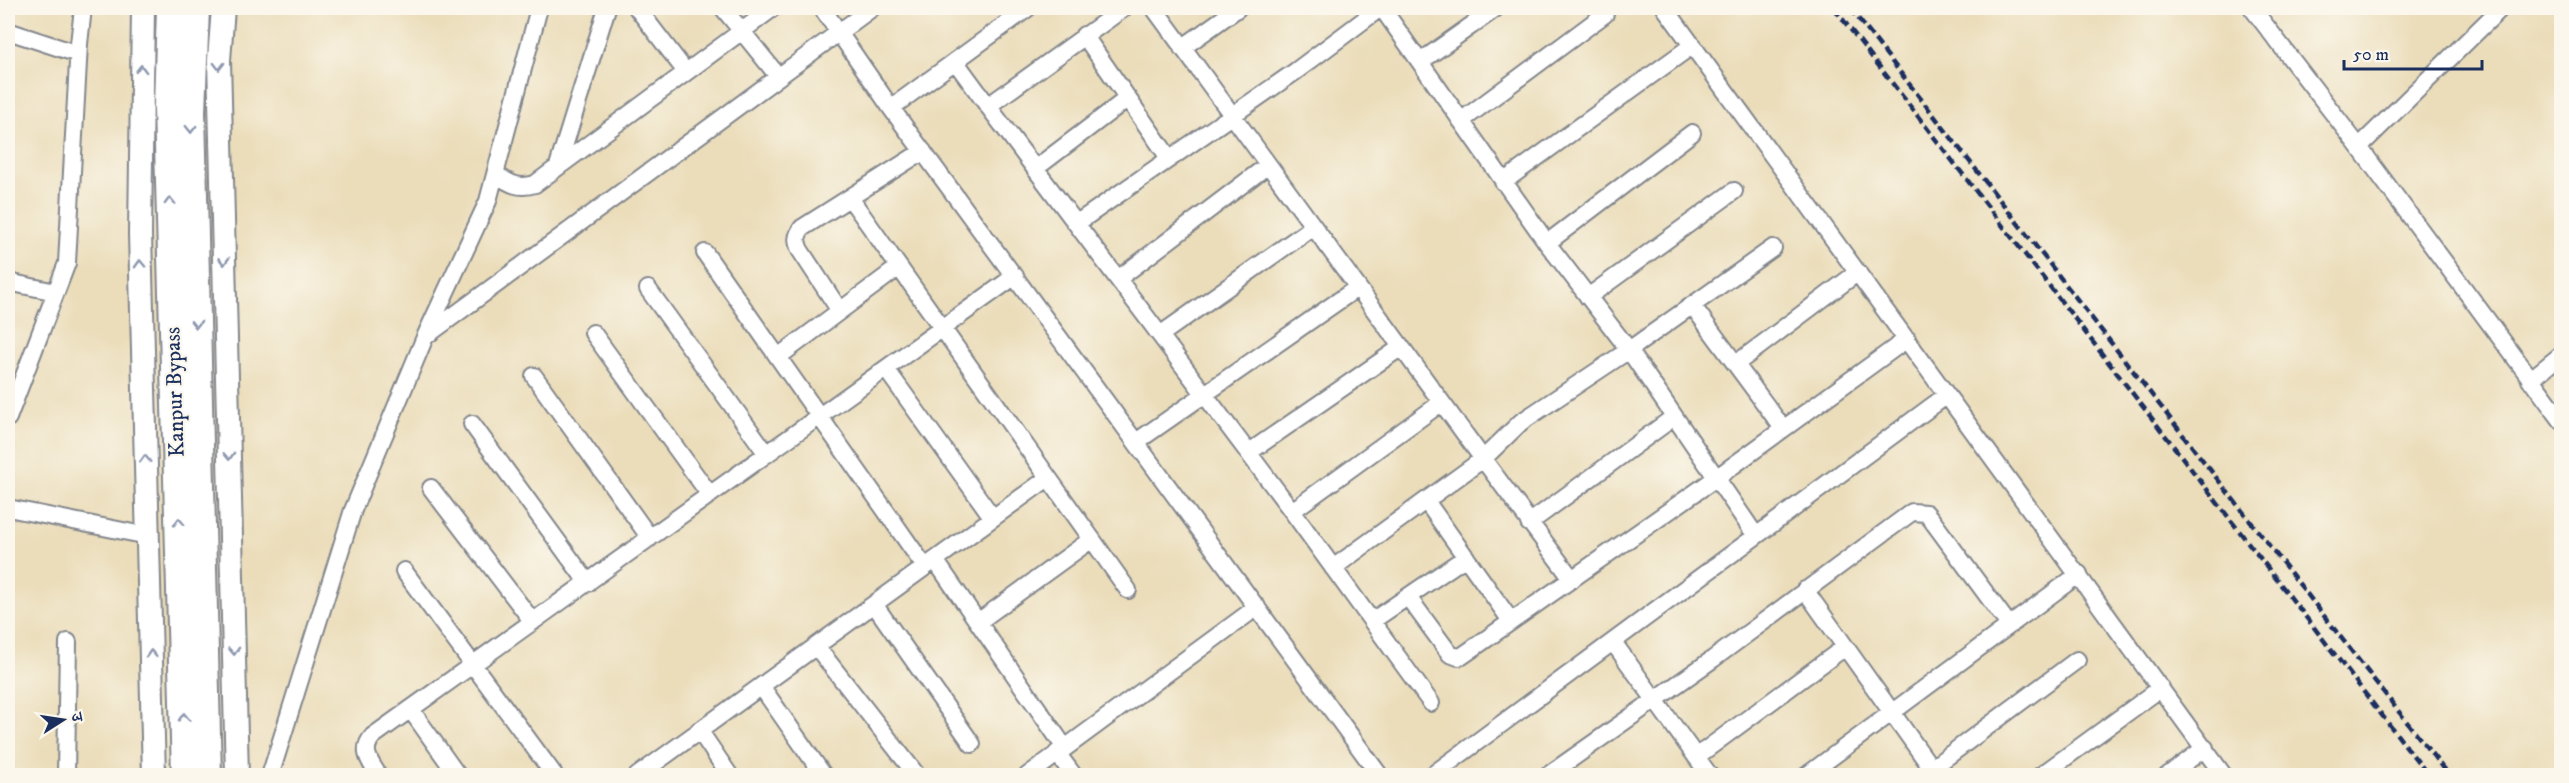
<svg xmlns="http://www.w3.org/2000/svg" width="2569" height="783" viewBox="0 0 2569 783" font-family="'IM FELL DW Pica','Noto Serif Devanagari',serif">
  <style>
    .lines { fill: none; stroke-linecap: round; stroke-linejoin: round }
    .street-casing { stroke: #83868c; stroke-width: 20 }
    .secondary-casing { stroke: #83868c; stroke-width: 26 }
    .highway-casing { stroke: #83868c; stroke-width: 32 }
    .street { stroke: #fff; stroke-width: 16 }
    .secondary { stroke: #fff; stroke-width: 22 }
    .highway { stroke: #fff; stroke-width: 28 }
    .rail { stroke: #1b2f5e; stroke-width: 4.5; stroke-dasharray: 9 4.5; stroke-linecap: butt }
    .oneway { stroke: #8d97ae }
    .labels { text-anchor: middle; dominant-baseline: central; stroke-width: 4.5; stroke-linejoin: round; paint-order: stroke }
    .street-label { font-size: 22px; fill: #1b2f5e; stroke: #fbf7ec }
  </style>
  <rect width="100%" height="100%" fill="#fbf7ec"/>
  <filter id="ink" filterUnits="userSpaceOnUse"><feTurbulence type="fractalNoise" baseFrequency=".0167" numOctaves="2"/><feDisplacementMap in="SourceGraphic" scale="12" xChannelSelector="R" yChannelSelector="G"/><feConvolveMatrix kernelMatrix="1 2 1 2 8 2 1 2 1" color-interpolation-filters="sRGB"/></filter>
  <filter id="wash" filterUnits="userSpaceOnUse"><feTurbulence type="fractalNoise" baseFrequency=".008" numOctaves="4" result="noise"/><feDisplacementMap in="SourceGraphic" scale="24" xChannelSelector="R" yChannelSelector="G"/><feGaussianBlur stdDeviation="1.35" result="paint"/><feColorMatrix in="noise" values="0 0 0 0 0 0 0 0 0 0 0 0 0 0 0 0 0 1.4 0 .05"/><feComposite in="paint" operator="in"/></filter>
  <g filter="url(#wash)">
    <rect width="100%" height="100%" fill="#ebddba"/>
  </g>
  <g filter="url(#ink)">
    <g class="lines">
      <defs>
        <path id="street" d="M 637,8 L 686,72
          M 723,8 L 778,76
          M 822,8 L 891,108 L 1380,776
          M 1124,8 L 988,106 L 1292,511 L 1431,703
          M 1154,8 L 1483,459 L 1521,422 L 1629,350 L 1756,536
          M 1382,8 L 1547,243 L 1629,350 L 1773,248
          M 1665,8 L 2224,776
          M 2252,8 L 2359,147 L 2562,421
          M 8,31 L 78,54
          M 1084,35 L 1169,158
          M 1182,48 L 1238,8
          M 955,61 L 988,106
          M 1420,62 L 1496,8
          M 891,108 L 1028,8
          M 1461,121 L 1605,14
          M 2359,147 L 2501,8
          M 558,166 L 607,8
          M 1036,168 L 1128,98
          M 497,175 C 510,184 519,189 535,184 L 773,8
          M 1503,182 L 1693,45
          M 850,198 L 1128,590
          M 1077,223 L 1296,71 L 1380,8
          M 1547,243 L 1692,133
          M 705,253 L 925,567
          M 1118,279 L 1268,165
          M 8,282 L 56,292
          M 648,289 L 767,454
          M 1588,297 L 1734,191
          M 1692,305 L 1782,427
          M 840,311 L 800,250 C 796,241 796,236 802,228 L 923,151
          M 593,333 L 710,495
          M 1160,335 L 1313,227
          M 426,336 L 872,8
          M 778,357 L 899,267
          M 1737,363 L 1858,272
          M 886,369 L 993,518
          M 534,376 L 650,538
          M 2530,380 L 2562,354
          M 8,418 L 67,263 L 79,44 L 83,8
          M 472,424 L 588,583
          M 1136,442 L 1357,288
          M 1248,453 L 1400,348
          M 431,488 L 533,622
          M 1426,501 L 1511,621
          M 8,508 L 148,536
          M 1292,511 L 1441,403
          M 1529,523 L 1674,417
          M 935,560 L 1065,748
          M 1333,568 L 1483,459 L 1572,579
          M 404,571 L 555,776
          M 1805,590 L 1937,776
          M 1408,597 L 1450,654 L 1458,657 L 1462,656 L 1716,478 L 1907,339
          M 874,604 L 972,744
          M 1372,621 L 1466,557
          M 978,622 L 1092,539
          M 1613,642 L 1710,776
          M 816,646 L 915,773
          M 761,686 L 824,776
          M 411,710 L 458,776
          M 699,730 L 730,776
          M 1057,753 L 1074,776
          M 1696,757 L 1845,647
          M 1932,768 L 2077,660
          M 66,776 L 68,642
          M 270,776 L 353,510 L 425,337 L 488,201 L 539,8
          M 379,776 C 370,762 360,750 373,736 L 1015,276
          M 637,776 L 1048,478
          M 1027,776 L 1257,607
          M 1431,776 L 1947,395
          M 1547,776 L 1713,659 L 1912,512 L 1926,513 L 1931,519 L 2009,625
          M 1806,776 L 2079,574
          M 2040,776 L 2161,688
          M 2167,776 L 2205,748"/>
        <path id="secondary" d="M 143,8 L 140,234 L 154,776
          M 223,8 L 219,60 L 237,776"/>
        <path id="highway" d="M 171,8 L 168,107 L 186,776
          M 195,8 L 191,112 L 207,776"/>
      </defs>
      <use href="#street" class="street-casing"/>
      <use href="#secondary" class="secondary-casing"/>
      <use href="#highway" class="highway-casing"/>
      <use href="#street" class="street"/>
      <use href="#secondary" class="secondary"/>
      <use href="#highway" class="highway"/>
      <path class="rail" d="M 1834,8 L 2429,776
        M 1850,8 L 2449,776"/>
    </g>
    <defs><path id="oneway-chevron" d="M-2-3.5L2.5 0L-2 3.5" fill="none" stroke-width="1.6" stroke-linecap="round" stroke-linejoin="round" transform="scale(1.5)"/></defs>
    <g class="oneway">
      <use href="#oneway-chevron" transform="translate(219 66) rotate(90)"/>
      <use href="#oneway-chevron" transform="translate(141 69) rotate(-89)"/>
      <use href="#oneway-chevron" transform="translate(191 129) rotate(89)"/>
      <use href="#oneway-chevron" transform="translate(170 201) rotate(-91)"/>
      <use href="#oneway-chevron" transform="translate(224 261) rotate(88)"/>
      <use href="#oneway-chevron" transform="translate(140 264) rotate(-92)"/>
      <use href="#oneway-chevron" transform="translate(196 324) rotate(89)"/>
      <use href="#oneway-chevron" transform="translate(229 456) rotate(88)"/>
      <use href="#oneway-chevron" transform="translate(145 459) rotate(-92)"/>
      <use href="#oneway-chevron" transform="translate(179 522) rotate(-92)"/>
      <use href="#oneway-chevron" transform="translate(234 651) rotate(88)"/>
      <use href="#oneway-chevron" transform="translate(151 654) rotate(-92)"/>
      <use href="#oneway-chevron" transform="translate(184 717) rotate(-92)"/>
    </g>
  </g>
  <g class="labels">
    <g class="street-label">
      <text transform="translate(175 392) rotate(-92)">Kanpur Bypass</text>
    </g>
  </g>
  <rect width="2569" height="783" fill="none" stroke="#fbf7ec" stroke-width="30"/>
  <g transform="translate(63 720) rotate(78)" stroke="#fbf7ec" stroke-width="4.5" paint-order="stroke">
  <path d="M0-4.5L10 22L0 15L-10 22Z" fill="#1b2f5e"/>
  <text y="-9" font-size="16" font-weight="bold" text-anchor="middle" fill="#1b2f5e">उ</text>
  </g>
  <path d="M2344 60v9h138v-9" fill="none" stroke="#1b2f5e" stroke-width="3"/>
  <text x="2353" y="60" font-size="18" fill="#1b2f5e" stroke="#fbf7ec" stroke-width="4.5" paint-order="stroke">50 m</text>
</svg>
